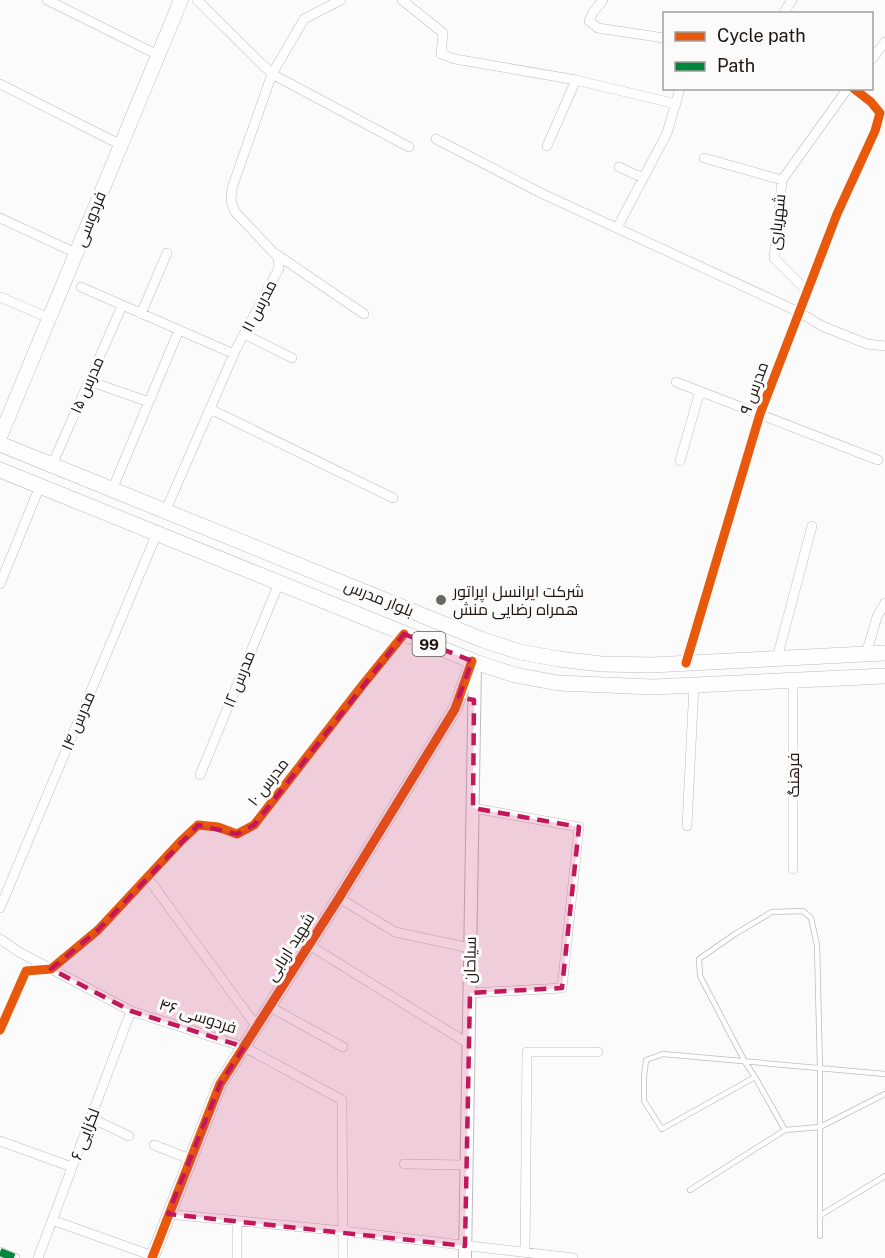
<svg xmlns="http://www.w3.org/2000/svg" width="885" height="1258" viewBox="0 0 885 1258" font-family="'Public Sans',Cairo,sans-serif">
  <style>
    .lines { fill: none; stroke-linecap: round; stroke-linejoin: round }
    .service-casing { stroke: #c1bcba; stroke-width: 6 }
    .minor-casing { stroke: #c1bcba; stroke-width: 10 }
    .tertiary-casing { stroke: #c1bcba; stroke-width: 14 }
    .secondary-casing { stroke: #c1bcba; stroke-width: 15 }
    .primary-casing { stroke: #c1bcba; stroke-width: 16 }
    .service { stroke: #fefefe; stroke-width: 4.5 }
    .minor { stroke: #fefefe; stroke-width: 9 }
    .tertiary { stroke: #fefefe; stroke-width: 12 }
    .secondary { stroke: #fefefe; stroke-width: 14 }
    .primary { stroke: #fefefe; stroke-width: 15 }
    .quiet { stroke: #00873e; stroke-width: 8; stroke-dasharray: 15 8; stroke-linecap: butt }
    .cycleway-casing { stroke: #fbfbfb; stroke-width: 13 }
    .cycleway { stroke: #e8590c; stroke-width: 9 }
    .marked { fill: #c2185b; fill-opacity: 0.2; stroke: #c2185b; stroke-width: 4.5; stroke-dasharray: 12 8; stroke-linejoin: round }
    .poi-dot { fill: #6b6662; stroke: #fbfbfb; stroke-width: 2 }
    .labels { text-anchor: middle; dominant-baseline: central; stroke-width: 6; stroke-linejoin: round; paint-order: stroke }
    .shield { fill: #fbfbfb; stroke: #605a56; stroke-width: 1.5 }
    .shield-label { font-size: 15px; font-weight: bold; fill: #1e150f }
    .street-label { font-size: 16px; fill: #1e150f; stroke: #fbfbfb }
    .poi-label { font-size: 16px; fill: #1e150f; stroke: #fbfbfb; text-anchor: start }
  </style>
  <rect width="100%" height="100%" fill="#fbfbfb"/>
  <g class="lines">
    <defs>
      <path id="service" d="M 785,1130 L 820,1127 L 885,1094
        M 690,1190 L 785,1130 L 755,1077
        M 821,1215 L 885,1176
        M 820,1236 L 820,1068 L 817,945 L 811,918 L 803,911 L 772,912 L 735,934 L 699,959 L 700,976 L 745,1062 L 755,1077 L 662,1129 L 644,1101 L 644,1077 L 646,1060 L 663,1054 L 885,1074"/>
      <path id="minor" d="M 47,0 L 158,55
        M 197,0 L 272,74 L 409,147
        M 402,0 L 443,33 L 441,54 L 455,59 L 576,80 L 676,104
        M 603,0 L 593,12 L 589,21 L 598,28 L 664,38
        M 783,14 L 792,0
        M 872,59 L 885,42
        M 0,84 L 121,145
        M 436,139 L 543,194 L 799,312 L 822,326 L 867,344 L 885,346
        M 547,146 L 576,80
        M 704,158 L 782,180
        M 619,167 L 643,178
        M 0,218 L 76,253
        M 617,228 L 667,133 L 680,88
        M 276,254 L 364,314
        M 81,287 L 234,354
        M 807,291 L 774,258 L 782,180 L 848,88
        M 0,297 L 49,318
        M 141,314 L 167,253
        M 244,334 L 292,358
        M 89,381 L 149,402
        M 676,382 L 878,460
        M 210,409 L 393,498
        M 680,461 L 700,391
        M 52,465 L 122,306
        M 112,490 L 179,330
        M 165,512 L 236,349 L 279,268 L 278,259 L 277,256 L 235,212 L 231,201 L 232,188 L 272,74 L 304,19 L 341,0
        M 0,584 L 40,486
        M 866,654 L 877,617 L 885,603
        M 777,658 L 812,526
        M 686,663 L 760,414 L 837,214 L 875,131 L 880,113 L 871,102 L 853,88
        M 200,775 L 279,583
        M 687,826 L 694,685
        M 793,869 L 793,681
        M 147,877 L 257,1027
        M 339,898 L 395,932 L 470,948
        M 0,908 L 157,533
        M 0,939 L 19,952 L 131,1011 L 244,1047 L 342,1100 L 343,1258
        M 309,945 L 469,1044
        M 470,993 L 562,988 L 579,827 L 473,808
        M 270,1007 L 343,1047
        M 0,1030 L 26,971 L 51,969 L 98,930 L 181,841 L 198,825 L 218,827 L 237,834 L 254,825 L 361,687 L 404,634
        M 91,1118 L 129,1136
        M 0,1141 L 72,1167
        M 154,1145 L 190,1159
        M 404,1164 L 467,1165
        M 168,1214 L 343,1231 L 573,1258
        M 52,1220 L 153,1256
        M 237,1221 L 237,1258
        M 0,1252 L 15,1258
        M 525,1253 L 527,1052 L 598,1052
        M 38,1258 L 131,1011"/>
      <path id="tertiary" d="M 152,1258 L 220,1084 L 339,898 L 455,709 L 472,661
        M 465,1258 L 475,664"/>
      <path id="secondary" d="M 0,437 L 181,0"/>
      <path id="primary" d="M 0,444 L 483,640 L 520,652 L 559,659 L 601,664 L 652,665 L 885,653
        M 0,470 L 475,662 L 515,675 L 558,683 L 653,687 L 885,676"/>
    </defs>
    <use href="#service" class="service-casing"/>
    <use href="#minor" class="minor-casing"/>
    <use href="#tertiary" class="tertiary-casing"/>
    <use href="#secondary" class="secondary-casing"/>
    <use href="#primary" class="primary-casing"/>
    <use href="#service" class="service"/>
    <use href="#minor" class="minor"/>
    <use href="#tertiary" class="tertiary"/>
    <use href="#secondary" class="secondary"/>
    <use href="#primary" class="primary"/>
    <path class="quiet" d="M 0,1252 L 15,1258"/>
    <defs>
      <path id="cycleway" d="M 686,663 L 760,414 L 837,214 L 875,131 L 880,113 L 871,102 L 853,88
        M 0,1030 L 26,971 L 51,969 L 98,930 L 181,841 L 198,825 L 218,827 L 237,834 L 254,825 L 361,687 L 404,634
        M 152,1258 L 220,1084 L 339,898 L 455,709 L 472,661"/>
    </defs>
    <use href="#cycleway" class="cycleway-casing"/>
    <use href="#cycleway" class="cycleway"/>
  </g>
  <path class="marked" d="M 404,634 L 472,661 L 459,697 L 474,700 L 473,808 L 579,827 L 562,988 L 470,993 L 465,1246 L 168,1214 L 220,1084 L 244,1047 L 131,1011 L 51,969 L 98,930 L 198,825 L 237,834 L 254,825 Z"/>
  <circle class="poi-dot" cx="441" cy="600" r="6"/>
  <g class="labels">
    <rect class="shield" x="412.5" y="632" width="33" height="24" rx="4.5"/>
    <g class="shield-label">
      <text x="429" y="644">99</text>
    </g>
    <g class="street-label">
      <text transform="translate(90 219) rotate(-68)">فردوسی</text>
      <text transform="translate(777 222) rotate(-84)">شهریاری</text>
      <text transform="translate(259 306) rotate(-62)">مدرس ۱۱</text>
      <text transform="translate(87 385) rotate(-66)">مدرس ۱۵</text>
      <text transform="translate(754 388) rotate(-70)">مدرس ۹</text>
      <text transform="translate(379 598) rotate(22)">بلوار مدرس</text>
      <text transform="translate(239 679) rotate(-68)">مدرس ۱۲</text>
      <text transform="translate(78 721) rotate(-67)">مدرس ۱۴</text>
      <text transform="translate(793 775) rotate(-90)">فرهنگ</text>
      <text transform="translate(268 782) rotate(-52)">مدرس ۱۰</text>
      <text transform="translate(290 947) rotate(-58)">شهید اربابی</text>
      <text transform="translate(470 960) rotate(-89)">سیاحان</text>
      <text transform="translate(198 1016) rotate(18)">فردوسی ۴۶</text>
      <text transform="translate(85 1134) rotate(-69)">لکزایی ۶</text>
    </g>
    <g class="poi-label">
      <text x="453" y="591">شرکت ایرانسل اپراتور<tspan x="453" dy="18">همراه رضایی منش</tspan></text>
    </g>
  </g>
  <rect x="663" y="12" width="210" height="78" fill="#fbfbfb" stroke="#a39f9d" stroke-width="1.5"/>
  <rect x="675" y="32" width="30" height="9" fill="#e8590c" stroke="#a39f9d" stroke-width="1.5"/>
  <text x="717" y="42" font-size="18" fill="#1e150f">Cycle path</text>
  <rect x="675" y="62" width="30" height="9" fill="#00873e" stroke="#a39f9d" stroke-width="1.5"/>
  <text x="717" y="72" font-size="18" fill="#1e150f">Path</text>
</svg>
